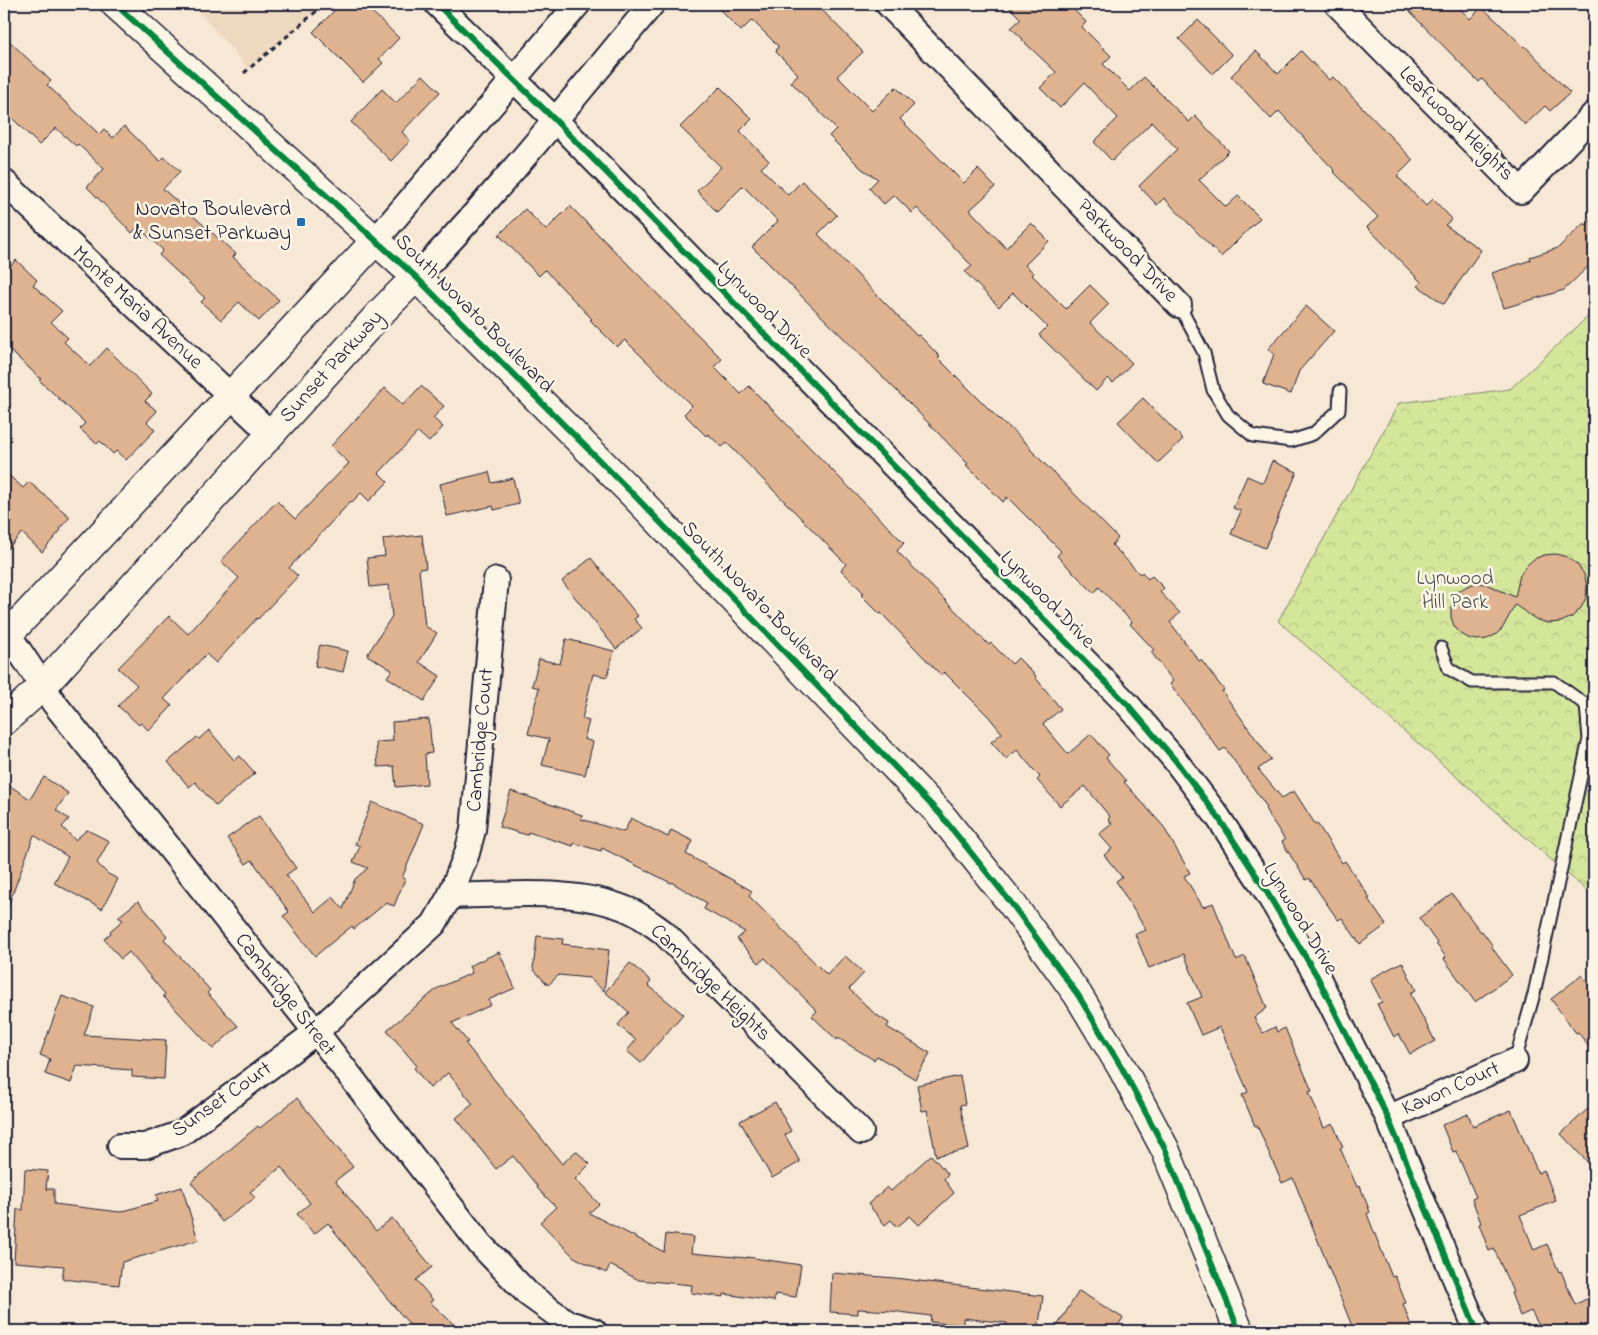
<svg xmlns="http://www.w3.org/2000/svg" width="1598" height="1335" viewBox="0 0 1598 1335" font-family="'Indie Flower',sans-serif">
  <style>
    .built { fill: #efd8c0 }
    .park { fill: url(#park-crowns); stroke: #7b846a }
    .building { fill: #dfb390; stroke: #22223b }
    .lines { fill: none; stroke-linecap: round; stroke-linejoin: round }
    .lane-casing { stroke: #22223b; stroke-width: 15 }
    .street-casing { stroke: #22223b; stroke-width: 28 }
    .secondary-casing { stroke: #22223b; stroke-width: 31 }
    .path { stroke: #22223b; stroke-width: 3; stroke-dasharray: 5 4; stroke-linecap: butt }
    .lane { stroke: #fcf5e5; stroke-width: 11 }
    .street { stroke: #fcf5e5; stroke-width: 24 }
    .secondary { stroke: #fcf5e5; stroke-width: 28 }
    .cycleway-casing { stroke: #fcf5e5; stroke-width: 9 }
    .cycleway { stroke: #00873e; stroke-width: 6 }
    .poi-dot { fill: #1f6fb2; stroke: #fcf5e5; stroke-width: 2 }
    .labels { text-anchor: middle; dominant-baseline: central; stroke-width: 5; stroke-linejoin: round; paint-order: stroke }
    .street-label { font-size: 21px; fill: #22223b; stroke: #fcf5e5 }
    .poi-label { font-size: 21px; fill: #22223b; stroke: #fcf5e5; text-anchor: end }
    .park-label { font-size: 21px; fill: #4e5353; stroke: #fcf5e5 }
  </style>
  <defs>
    <pattern id="park-crowns" width="20" height="18" patternUnits="userSpaceOnUse" patternTransform="scale(1.25)"><rect width="20" height="18" fill="#d4e69a"/><path d="M2 6a3 3 0 1 1 6 0M12 15a3 3 0 1 1 6 0" fill="none" stroke="#b6c586"/></pattern>
  </defs>
  <rect width="100%" height="100%" fill="#f6e8d4"/>
  <filter id="ink" filterUnits="userSpaceOnUse"><feTurbulence type="fractalNoise" baseFrequency=".02" numOctaves="2"/><feDisplacementMap in="SourceGraphic" scale="10" xChannelSelector="R" yChannelSelector="G"/><feConvolveMatrix kernelMatrix="1 2 1 2 8 2 1 2 1" color-interpolation-filters="sRGB"/></filter>
  <g filter="url(#ink)">
    <path class="built" d="M 192,4 L 326,4 L 248,68 Z"/>
    <path class="park" d="M 1594,311 L 1594,897 L 1278,621 L 1399,403 L 1510,389 Z"/>
    <path class="building" d="M 341,4 L 364,4 L 399,38 L 379,59 L 383,63 L 363,82 L 313,32 Z
      M 714,4 L 816,4 L 863,52 L 837,76 L 872,111 L 896,87 L 914,105 L 900,119 L 964,183 L 978,169 L 995,187 L 970,210 L 1006,248 L 1031,223 L 1049,241 L 1025,265 L 1034,273 L 1032,275 L 1066,309 L 1090,285 L 1109,304 L 1090,323 L 1132,363 L 1113,383 L 1108,378 L 1096,391 L 1039,335 L 1047,327 L 1013,293 L 999,307 L 965,272 L 972,266 L 917,208 L 912,213 L 894,195 L 884,204 L 869,188 L 878,179 L 862,169 L 829,136 L 836,129 L 791,82 L 798,74 L 776,52 L 778,46 L 752,20 L 741,31 Z
      M 1006,4 L 1068,4 L 1086,22 L 1082,27 L 1111,56 L 1103,64 L 1130,91 L 1144,77 L 1189,122 L 1195,116 L 1229,151 L 1199,180 L 1226,207 L 1238,196 L 1260,218 L 1221,257 L 1164,198 L 1157,205 L 1139,186 L 1177,149 L 1152,122 L 1112,161 L 1094,142 L 1118,118 L 1084,83 L 1060,108 L 1040,88 L 1056,72 L 1022,40 L 1023,39 L 1011,28 L 1021,19 Z
      M 1402,4 L 1456,4 L 1470,19 L 1482,7 L 1524,47 L 1525,46 L 1570,93 L 1550,111 L 1545,106 L 1525,125 L 1482,79 L 1479,82 Z
      M 1198,20 L 1232,55 L 1213,74 L 1179,39 Z
      M 4,36 L 51,81 L 47,85 L 99,134 L 104,129 L 113,138 L 124,126 L 160,161 L 164,157 L 180,171 L 163,189 L 236,254 L 233,257 L 279,300 L 259,321 L 239,302 L 221,320 L 201,302 L 205,298 L 159,255 L 163,250 L 138,227 L 132,233 L 87,187 L 104,169 L 78,144 L 76,146 L 56,128 L 39,145 L 4,110 Z
      M 1256,51 L 1278,74 L 1301,51 L 1329,80 L 1333,77 L 1413,160 L 1397,176 L 1426,206 L 1433,199 L 1452,219 L 1445,225 L 1481,250 L 1444,304 L 1418,286 L 1421,282 L 1367,227 L 1378,217 L 1333,171 L 1334,170 L 1279,111 L 1271,119 L 1231,76 Z
      M 423,75 L 440,92 L 402,132 L 410,141 L 391,161 L 351,122 L 382,89 L 396,103 Z
      M 720,87 L 752,119 L 740,131 L 769,161 L 761,168 L 788,195 L 802,181 L 837,215 L 818,234 L 917,336 L 919,335 L 940,357 L 938,358 L 1006,426 L 1007,425 L 1031,448 L 1030,449 L 1118,538 L 1112,545 L 1140,574 L 1142,572 L 1148,579 L 1152,576 L 1164,588 L 1160,592 L 1180,613 L 1170,622 L 1199,661 L 1201,660 L 1224,690 L 1222,691 L 1271,760 L 1258,769 L 1282,798 L 1294,791 L 1315,824 L 1317,823 L 1342,863 L 1345,861 L 1370,898 L 1368,899 L 1386,925 L 1360,944 L 1342,918 L 1338,920 L 1309,878 L 1306,880 L 1282,842 L 1285,840 L 1265,809 L 1267,807 L 1225,748 L 1220,751 L 1170,684 L 1173,681 L 1151,652 L 1154,650 L 1130,624 L 1132,622 L 1099,587 L 1094,593 L 1057,556 L 1061,551 L 1007,497 L 1003,502 L 966,465 L 968,464 L 911,405 L 752,247 L 778,221 L 743,186 L 717,212 L 697,191 L 721,167 L 680,127 Z
      M 570,206 L 722,359 L 714,367 L 741,394 L 749,386 L 904,543 L 897,551 L 989,645 L 991,643 L 1012,664 L 1018,658 L 1036,676 L 1035,677 L 1061,709 L 1043,724 L 1068,754 L 1091,734 L 1109,755 L 1106,758 L 1126,781 L 1124,782 L 1163,826 L 1190,873 L 1184,876 L 1203,907 L 1213,903 L 1236,960 L 1245,956 L 1267,1008 L 1254,1018 L 1263,1033 L 1275,1027 L 1277,1032 L 1285,1028 L 1312,1091 L 1309,1092 L 1324,1128 L 1333,1124 L 1343,1147 L 1340,1148 L 1357,1187 L 1360,1186 L 1370,1212 L 1367,1214 L 1376,1237 L 1392,1277 L 1395,1276 L 1406,1303 L 1403,1304 L 1413,1331 L 1354,1331 L 1293,1178 L 1282,1183 L 1257,1125 L 1255,1126 L 1242,1095 L 1248,1092 L 1220,1027 L 1201,1035 L 1187,1003 L 1202,997 L 1184,954 L 1149,968 L 1135,934 L 1146,930 L 1116,881 L 1122,877 L 1104,855 L 1112,849 L 1099,834 L 1112,824 L 1108,819 L 1110,817 L 1085,786 L 1060,806 L 1037,780 L 1040,777 L 1017,750 L 1006,759 L 991,742 L 1002,733 L 989,717 L 944,672 L 941,675 L 881,613 L 880,614 L 861,595 L 864,593 L 841,570 L 846,564 L 727,443 L 722,447 L 708,434 L 706,436 L 684,414 L 692,406 L 625,340 L 617,347 L 590,320 L 592,319 L 545,270 L 539,276 L 499,235 L 525,209 L 546,230 Z
      M 1594,217 L 1594,261 L 1564,290 L 1504,308 L 1492,273 L 1531,260 L 1530,257 L 1558,248 L 1584,223 L 1586,225 Z
      M 16,260 L 37,280 L 33,285 L 62,311 L 51,322 L 68,338 L 64,342 L 90,366 L 107,348 L 152,394 L 145,401 L 157,411 L 147,422 L 155,430 L 126,460 L 116,451 L 113,454 L 100,441 L 97,444 L 80,429 L 85,423 L 39,380 L 41,379 L 4,345 L 4,273 Z
      M 1306,306 L 1334,331 L 1299,371 L 1291,394 L 1263,384 L 1274,354 L 1268,349 Z
      M 421,386 L 444,406 L 433,418 L 443,427 L 429,442 L 418,432 L 379,473 L 388,482 L 369,501 L 361,493 L 352,502 L 351,501 L 289,568 L 298,576 L 258,619 L 257,618 L 216,663 L 206,654 L 164,699 L 172,706 L 149,731 L 141,723 L 139,725 L 118,706 L 137,685 L 118,668 L 169,616 L 188,634 L 239,578 L 221,561 L 277,501 L 295,519 L 349,463 L 331,446 L 385,388 L 403,405 Z
      M 1143,398 L 1183,439 L 1158,463 L 1118,422 Z
      M 1272,461 L 1297,472 L 1265,548 L 1231,534 L 1241,511 L 1233,508 L 1247,476 L 1263,483 Z
      M 4,471 L 23,488 L 29,482 L 70,517 L 60,528 L 61,530 L 42,552 L 22,533 L 4,553 Z
      M 489,472 L 492,483 L 513,478 L 519,504 L 494,510 L 493,506 L 447,516 L 440,484 Z
      M 422,535 L 426,568 L 419,569 L 425,626 L 437,633 L 419,662 L 440,676 L 424,701 L 387,677 L 392,670 L 367,655 L 392,616 L 389,585 L 370,587 L 367,558 L 385,556 L 383,539 Z
      M 1556,554 L 1567,557 L 1577,564 L 1584,574 L 1587,586 L 1586,598 L 1581,608 L 1572,617 L 1561,622 L 1549,623 L 1537,620 L 1515,605 L 1502,629 L 1495,635 L 1487,639 L 1477,640 L 1468,638 L 1460,633 L 1454,626 L 1451,617 L 1451,608 L 1454,599 L 1459,591 L 1467,586 L 1476,583 L 1486,584 L 1515,597 L 1520,575 L 1526,566 L 1534,559 L 1544,555 Z
      M 591,558 L 638,616 L 634,619 L 642,628 L 616,649 L 562,581 Z
      M 566,639 L 614,651 L 607,677 L 593,674 L 582,719 L 589,721 L 584,739 L 593,742 L 585,775 L 542,765 L 549,739 L 528,734 L 539,688 L 532,686 L 539,659 L 560,664 Z
      M 320,645 L 348,651 L 343,672 L 315,666 Z
      M 429,719 L 432,753 L 425,754 L 427,784 L 396,787 L 394,766 L 378,767 L 376,742 L 393,741 L 392,722 Z
      M 209,730 L 234,760 L 240,756 L 255,773 L 216,806 L 195,782 L 189,787 L 168,762 L 197,737 L 199,739 Z
      M 44,777 L 68,793 L 56,810 L 69,819 L 62,827 L 75,840 L 87,830 L 109,841 L 97,863 L 108,874 L 118,879 L 102,909 L 54,883 L 68,857 L 34,835 L 6,912 L 4,911 L 4,782 L 30,799 Z
      M 511,791 L 582,815 L 581,819 L 624,832 L 631,818 L 668,837 L 671,830 L 693,841 L 686,854 L 752,891 L 749,896 L 827,975 L 845,956 L 864,973 L 849,989 L 875,1014 L 889,1023 L 887,1027 L 930,1053 L 915,1079 L 877,1056 L 874,1060 L 838,1038 L 837,1040 L 812,1016 L 817,1011 L 765,958 L 759,963 L 737,939 L 745,932 L 704,909 L 707,903 L 671,882 L 671,883 L 602,848 L 601,851 L 574,843 L 573,846 L 528,832 L 527,835 L 499,827 Z
      M 372,802 L 424,824 L 402,878 L 405,879 L 394,906 L 386,903 L 354,929 L 352,926 L 315,956 L 283,916 L 289,912 L 252,860 L 246,864 L 227,838 L 259,816 L 296,868 L 286,875 L 315,912 L 333,897 L 343,909 L 355,879 L 368,868 L 353,862 L 360,846 L 355,844 Z
      M 1452,894 L 1481,932 L 1482,931 L 1493,946 L 1491,946 L 1512,975 L 1475,1002 L 1444,959 L 1446,957 L 1436,944 L 1437,943 L 1419,918 Z
      M 138,901 L 167,936 L 164,939 L 210,990 L 207,993 L 238,1026 L 213,1049 L 163,996 L 165,994 L 129,952 L 121,959 L 104,939 L 111,933 L 110,931 L 123,920 L 118,917 Z
      M 537,936 L 563,939 L 562,944 L 609,950 L 604,991 L 589,978 L 559,975 L 548,985 L 533,969 Z
      M 499,952 L 515,988 L 488,1000 L 491,1005 L 452,1023 L 468,1042 L 465,1043 L 562,1164 L 576,1151 L 590,1164 L 575,1179 L 599,1204 L 589,1213 L 664,1252 L 666,1234 L 693,1237 L 691,1253 L 747,1258 L 747,1257 L 801,1265 L 796,1297 L 775,1294 L 774,1301 L 724,1294 L 724,1297 L 691,1293 L 692,1285 L 639,1280 L 610,1265 L 606,1273 L 574,1257 L 540,1222 L 556,1207 L 537,1188 L 538,1187 L 513,1156 L 496,1169 L 456,1118 L 473,1104 L 448,1073 L 430,1088 L 414,1068 L 417,1066 L 387,1030 L 438,988 L 472,973 L 469,966 Z
      M 1402,962 L 1416,990 L 1410,993 L 1435,1041 L 1410,1054 L 1399,1034 L 1394,1037 L 1377,1004 L 1382,1002 L 1370,979 Z
      M 630,963 L 651,981 L 648,985 L 683,1014 L 641,1063 L 627,1051 L 636,1040 L 618,1025 L 629,1012 L 605,992 Z
      M 1582,975 L 1594,993 L 1594,1054 L 1578,1032 L 1576,1033 L 1551,999 Z
      M 62,996 L 94,1007 L 84,1035 L 166,1040 L 164,1079 L 132,1077 L 132,1070 L 77,1066 L 71,1083 L 45,1074 L 50,1059 L 40,1055 Z
      M 960,1076 L 965,1104 L 960,1105 L 969,1149 L 936,1156 L 927,1110 L 922,1111 L 917,1085 Z
      M 297,1098 L 353,1167 L 335,1181 L 376,1231 L 392,1218 L 432,1267 L 416,1280 L 433,1300 L 430,1302 L 461,1331 L 415,1331 L 377,1286 L 328,1223 L 314,1234 L 297,1214 L 310,1203 L 281,1167 L 250,1192 L 255,1198 L 222,1222 L 191,1182 L 258,1126 L 260,1128 Z
      M 775,1102 L 791,1131 L 785,1135 L 800,1162 L 772,1178 L 740,1121 Z
      M 1594,1103 L 1594,1169 L 1561,1134 Z
      M 1511,1110 L 1538,1173 L 1544,1170 L 1556,1201 L 1520,1215 L 1534,1250 L 1547,1244 L 1559,1272 L 1561,1271 L 1575,1305 L 1588,1298 L 1594,1309 L 1594,1331 L 1542,1331 L 1531,1311 L 1520,1316 L 1511,1293 L 1513,1292 L 1494,1249 L 1489,1251 L 1479,1224 L 1481,1223 L 1472,1199 L 1476,1197 L 1456,1151 L 1453,1152 L 1442,1125 L 1468,1114 L 1473,1126 Z
      M 931,1155 L 948,1174 L 944,1179 L 954,1193 L 919,1225 L 910,1216 L 897,1227 L 891,1220 L 885,1225 L 868,1204 L 887,1187 L 891,1191 Z
      M 25,1169 L 48,1171 L 46,1189 L 54,1189 L 54,1204 L 120,1212 L 158,1201 L 156,1195 L 182,1187 L 198,1240 L 122,1262 L 119,1285 L 62,1279 L 64,1266 L 14,1262 L 17,1209 L 23,1210 Z
      M 832,1273 L 895,1278 L 1043,1296 L 1038,1331 L 1006,1331 L 1007,1323 L 963,1318 L 963,1325 L 930,1322 L 931,1316 L 891,1311 L 858,1309 L 858,1314 L 830,1312 Z
      M 1079,1291 L 1123,1318 L 1114,1331 L 1054,1331 Z"/>
    <g class="lines">
      <defs>
        <path id="lane" d="M 1179,305 L 1204,353 L 1213,390 L 1228,415 L 1253,436 L 1291,441 L 1313,434 L 1339,410 L 1340,391
          M 1441,648 L 1449,669 L 1472,682 L 1554,682 L 1586,705 L 1589,739 L 1534,994 L 1515,1061"/>
        <path id="street" d="M 437,4 L 555,120 L 1128,705 L 1175,760 L 1218,817 L 1265,889 L 1317,976 L 1388,1118 L 1477,1331
          M 888,4 L 1179,305
          M 1337,4 L 1521,191 L 1594,114
          M 4,182 L 271,434
          M 376,240 L 578,4
          M 416,277 C 499,191 575,96 652,4
          M 4,628 L 54,703 L 316,1032 L 480,1244 L 528,1294 L 568,1323 L 594,1331
          M 450,896 C 508,895 578,887 631,911 C 642,916 653,925 663,932 L 861,1132
          M 1388,1118 L 1515,1061
          M 120,1146 L 145,1146 L 182,1133 L 316,1032 L 434,924 L 450,896 L 467,853 L 473,830 L 496,580"/>
        <path id="secondary" d="M 115,4 L 416,277 L 634,495 L 940,814 L 1012,904 L 1078,995 L 1122,1068 L 1165,1149 L 1239,1331
          M 4,639 L 376,240
          M 4,721 L 43,686 L 382,311 L 416,277"/>
      </defs>
      <use href="#lane" class="lane-casing"/>
      <use href="#street" class="street-casing"/>
      <use href="#secondary" class="secondary-casing"/>
      <path class="path" d="M 244,73 L 325,4"/>
      <use href="#lane" class="lane"/>
      <use href="#street" class="street"/>
      <use href="#secondary" class="secondary"/>
      <defs>
        <path id="cycleway" d="M 115,4 L 416,277 L 634,495 L 940,814 L 1012,904 L 1078,995 L 1122,1068 L 1165,1149 L 1239,1331
          M 437,4 L 555,120 L 1128,705 L 1175,760 L 1218,817 L 1265,889 L 1317,976 L 1388,1118 L 1477,1331"/>
      </defs>
      <use href="#cycleway" class="cycleway-casing"/>
      <use href="#cycleway" class="cycleway"/>
    </g>
  </g>
  <rect class="poi-dot" x="296" y="217" width="10" height="10" rx="2.5"/>
  <g class="labels">
    <g class="street-label">
      <text transform="translate(1456 124) rotate(45)">Leafwood Heights</text>
      <text transform="translate(1127 251) rotate(46)">Parkwood Drive</text>
      <text transform="translate(137 308) rotate(43)">Monte Maria Avenue</text>
      <text transform="translate(764 310) rotate(46)">Lynwood Drive</text>
      <text transform="translate(474 314) rotate(45)">South Novato Boulevard</text>
      <text transform="translate(332 367) rotate(-48)">Sunset Parkway</text>
      <text transform="translate(1047 600) rotate(46)">Lynwood Drive</text>
      <text transform="translate(759 602) rotate(46)">South Novato Boulevard</text>
      <text transform="translate(481 740) rotate(-85)">Cambridge Court</text>
      <text transform="translate(1300 919) rotate(59)">Lynwood Drive</text>
      <text transform="translate(710 983) rotate(44)">Cambridge Heights</text>
      <text transform="translate(285 995) rotate(52)">Cambridge Street</text>
      <text transform="translate(1451 1089) rotate(-24)">Kavon Court</text>
      <text transform="translate(222 1100) rotate(-35)">Sunset Court</text>
    </g>
    <g class="poi-label">
      <text x="291" y="210">Novato Boulevard<tspan x="291" dy="24">&amp; Sunset Parkway</tspan></text>
    </g>
    <g class="park-label">
      <text x="1455" y="579">Lynwood<tspan x="1455" dy="24">Hill Park</tspan></text>
    </g>
  </g>
  <rect width="1598" height="1335" fill="none" stroke="#fcf5e5" stroke-width="20"/>
  <rect x="10" y="10" width="1578" height="1315" fill="none" stroke="#22223b" stroke-width="2" filter="url(#ink)"/>
</svg>
